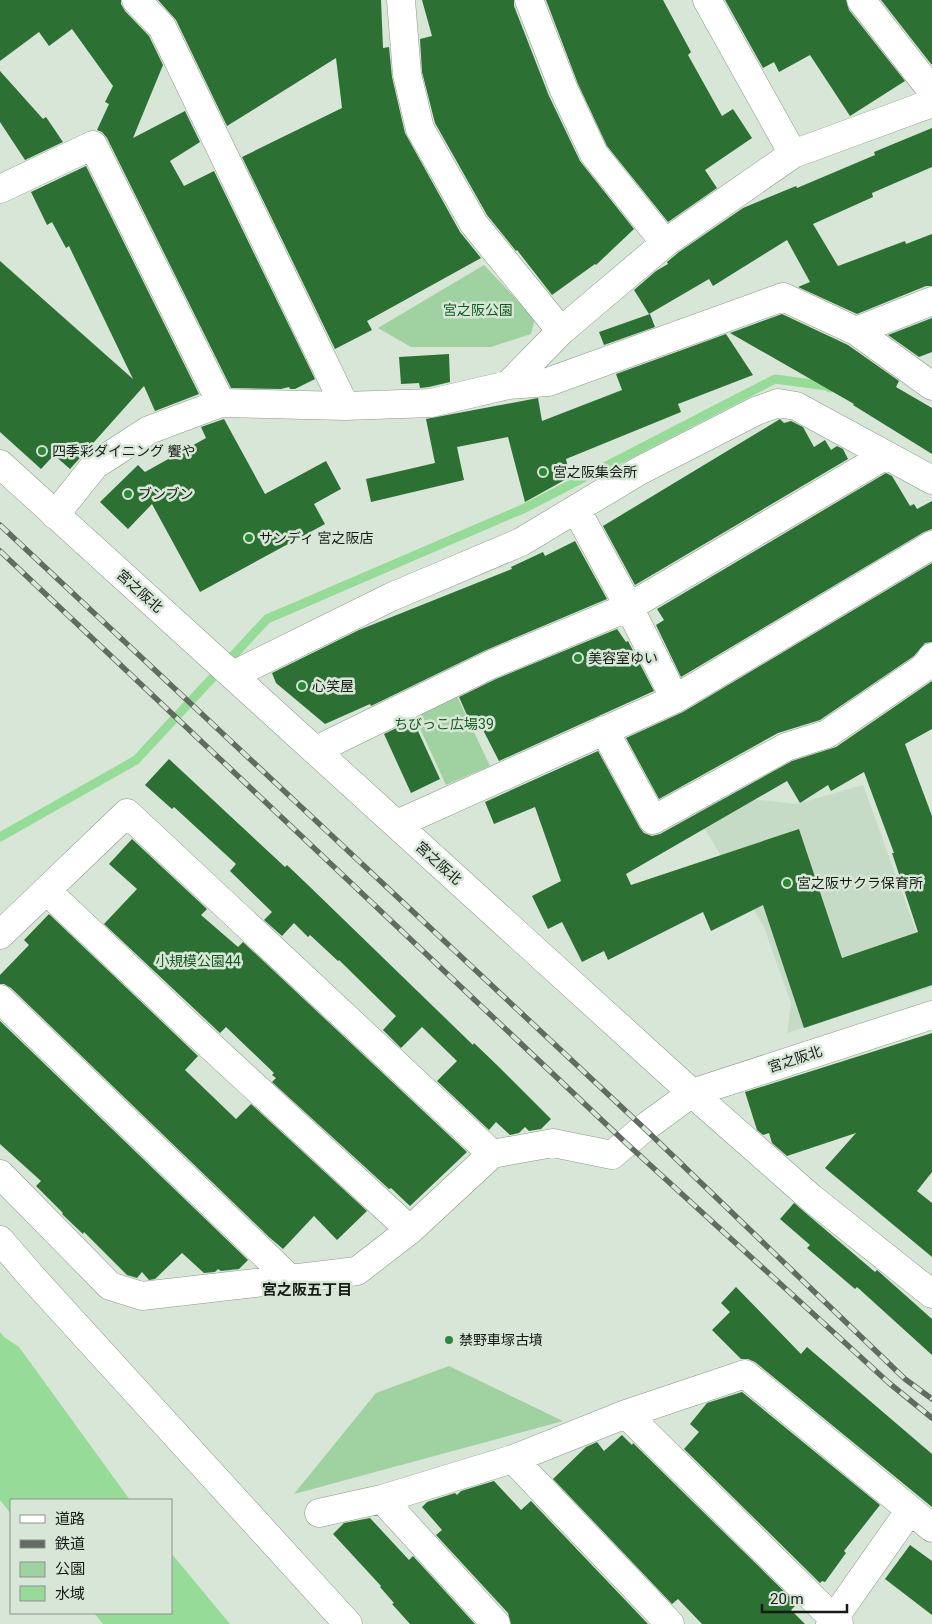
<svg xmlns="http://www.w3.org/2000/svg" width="932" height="1624" viewBox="0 0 932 1624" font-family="Roboto,'Noto Sans JP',sans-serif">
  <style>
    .built { fill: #c6dbc6 }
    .green { fill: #a0d1a1 }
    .water { fill: #96db98 }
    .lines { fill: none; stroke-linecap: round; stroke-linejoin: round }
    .stream { stroke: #96db98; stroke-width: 9 }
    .building { fill: #2c7033; fill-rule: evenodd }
    .minor-casing { stroke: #8a998a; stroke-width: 29 }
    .minor { stroke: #fff; stroke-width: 28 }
    .rail-casing { stroke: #626b62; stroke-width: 5.5 }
    .rail { stroke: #d7e6d7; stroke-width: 4; stroke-dasharray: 11; stroke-linecap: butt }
    .poi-dot { fill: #2d8738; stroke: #d7e6d7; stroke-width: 2 }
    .labels { text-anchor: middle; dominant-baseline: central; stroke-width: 5; stroke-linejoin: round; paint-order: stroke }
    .park-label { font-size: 14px; fill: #125a1d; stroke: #d7e6d7 }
    .poi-label { font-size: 14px; fill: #161b16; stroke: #d7e6d7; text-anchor: start }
    .street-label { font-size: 14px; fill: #161b16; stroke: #d7e6d7 }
    .neighbourhood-label { font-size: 15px; font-weight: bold; fill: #161b16; stroke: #d7e6d7 }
  </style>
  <rect width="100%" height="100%" fill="#d7e6d7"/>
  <path class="built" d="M 863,785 L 932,975 L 932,987 L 787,1033 L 791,1003 L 764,927 L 694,811 L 720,796 L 797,804 Z"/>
  <path class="green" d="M 484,265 L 535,319 L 531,334 L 491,347 L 411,347 L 378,328 Z
    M 453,688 L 490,766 L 446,785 L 412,711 Z
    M 449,1366 L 563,1421 L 294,1494 L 376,1393 Z"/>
  <path class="water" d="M 0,1332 L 4,1337 L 19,1347 L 130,1500 L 11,1500 L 11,1514 L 0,1500 Z
    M 171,1553 L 230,1624 L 103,1624 L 94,1613 L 171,1613 Z"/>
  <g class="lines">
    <path class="stream" d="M 0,837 L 136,760 L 267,619 L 525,508 L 775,379 L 827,386 L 830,388"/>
  </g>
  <path class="building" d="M 0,0 L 121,0 L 121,4 L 125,11 L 149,36 L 163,65 L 133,138 L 185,111 L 200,142 L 170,161 L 184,186 L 214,171 L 315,379 L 295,389 L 290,389 L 289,387 L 281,389 L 231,388 L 107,138 L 102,132 L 97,130 L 109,104 L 105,102 L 113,86 L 72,29 L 49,46 L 39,32 L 0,61 Z
    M 158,0 L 381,0 L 383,48 L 389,47 L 392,77 L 405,133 L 460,232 L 481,258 L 367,321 L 372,330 L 335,349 L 242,157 L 342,108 L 336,58 L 227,126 L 176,20 Z
    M 422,0 L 514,0 L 514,6 L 549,96 L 580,161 L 634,229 L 596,265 L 595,264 L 552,295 L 517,250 L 516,251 L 487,215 L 435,123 L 422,72 L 420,39 L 432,36 Z
    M 546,0 L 663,0 L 691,52 L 688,55 L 722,116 L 733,109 L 752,138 L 705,170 L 717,188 L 668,222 L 607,146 L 578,84 Z
    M 725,0 L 846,0 L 849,10 L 905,81 L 850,116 L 810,55 L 779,72 L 774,62 L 763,68 Z
    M 881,0 L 932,0 L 932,64 L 931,64 Z
    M 0,71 L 43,119 L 46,117 L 63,142 L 25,160 L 0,122 Z
    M 932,128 L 932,167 L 872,193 L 873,197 L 813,224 L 838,266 L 905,241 L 906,244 L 932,234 L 932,286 L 926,286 L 857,314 L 798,287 L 810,282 L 787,240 L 713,286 L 709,279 L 649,314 L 634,290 L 656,271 L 668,264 L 667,262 L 679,252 L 743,208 L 796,186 L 797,188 L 875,155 L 874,152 Z
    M 86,166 L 199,394 L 155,411 L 144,386 L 70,469 L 54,455 L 41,469 L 0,432 L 0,261 L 133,379 L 69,246 L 66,248 L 52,222 L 47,225 L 31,192 Z
    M 650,314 L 655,327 L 604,345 L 599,332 Z
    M 782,314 L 848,345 L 899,381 L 896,387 L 932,408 L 932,454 L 853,405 L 854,404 L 730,333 Z
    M 932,318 L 932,352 L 919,357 L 888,335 Z
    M 726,334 L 753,375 L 678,404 L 681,412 L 566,459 L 570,477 L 525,502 L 508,437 L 457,447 L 464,480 L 371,502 L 366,479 L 435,463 L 426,419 L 538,398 L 542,421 L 622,390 L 616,374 Z
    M 449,354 L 450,382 L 429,387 L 420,388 L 419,383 L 401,384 L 399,357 Z
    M 224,419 L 265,494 L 326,461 L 341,489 L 314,504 L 325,524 L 200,592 L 152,504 L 128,529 L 100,502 L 138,465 L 145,472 L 206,438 L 201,427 Z
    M 780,419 L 784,423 L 791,421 L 803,427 L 814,447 L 825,440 L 831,450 L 837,446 L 843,449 L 848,459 L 635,585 L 603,526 Z
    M 886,473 L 892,476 L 910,506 L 914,504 L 917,509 L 932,501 L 932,529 L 924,532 L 681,677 L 656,625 L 664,620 L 657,609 Z
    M 575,541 L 607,599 L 484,651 L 371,706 L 370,704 L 325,724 L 276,683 L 272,673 L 359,630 L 512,569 L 511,567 L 543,552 L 545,556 Z
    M 932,563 L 932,642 L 925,643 L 914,656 L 820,720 L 778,733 L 659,799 L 626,738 L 683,712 Z
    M 617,629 L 626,642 L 628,641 L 654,691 L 499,761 L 482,728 L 474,731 L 459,697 L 496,679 Z
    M 932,681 L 932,729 L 905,744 L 932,816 L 932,985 L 804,1028 L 763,905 L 711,931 L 703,912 L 608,960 L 604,951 L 582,962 L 562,922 L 548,929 L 532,896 L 561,881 L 535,807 L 494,824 L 485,802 L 598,751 L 640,828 L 644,833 L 652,836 L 660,834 L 792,761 L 836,747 ZM 864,772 L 894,853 L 892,853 L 918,932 L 842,958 L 799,829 L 631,885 L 626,874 L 787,781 L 800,803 L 828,785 L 831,791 Z
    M 413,720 L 440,779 L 411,793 L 384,734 Z
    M 169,759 L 285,867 L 287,865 L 308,885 L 473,1045 L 474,1043 L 499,1067 L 551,1119 L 541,1129 L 529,1131 L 525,1127 L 519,1133 L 510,1135 L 496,1122 L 489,1130 L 437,1081 L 457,1061 L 422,1027 L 401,1048 L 383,1030 L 396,1016 L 339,960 L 338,961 L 310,935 L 308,937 L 294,923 L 282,936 L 264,920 L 272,912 L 230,871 L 236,864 L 174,807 L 172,809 L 145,785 Z
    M 132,839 L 207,909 L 201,915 L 238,947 L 243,942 L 467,1152 L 410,1206 L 391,1188 L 389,1189 L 272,1082 L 276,1078 L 272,1075 L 274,1073 L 226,1027 L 220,1033 L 104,924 L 137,889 L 109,864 Z
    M 49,914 L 198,1056 L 185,1070 L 236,1119 L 251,1104 L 367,1211 L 337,1240 L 314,1216 L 283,1249 L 269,1237 L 11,988 L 4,984 L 0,984 L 0,975 L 29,945 L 24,940 Z
    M 0,1021 L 248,1260 L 239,1269 L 221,1271 L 218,1269 L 215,1272 L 204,1273 L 182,1253 L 155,1279 L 149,1280 L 142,1272 L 137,1278 L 127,1275 L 84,1232 L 83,1234 L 62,1214 L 63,1213 L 36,1186 L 41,1181 L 0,1144 Z
    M 932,1033 L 932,1172 L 917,1191 L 932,1203 L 932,1257 L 825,1168 L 856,1133 L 787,1156 L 772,1143 L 769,1133 L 763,1135 L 757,1130 L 745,1092 Z
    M 794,1203 L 875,1272 L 877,1270 L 932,1319 L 932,1355 L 857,1287 L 855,1289 L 807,1248 L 810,1245 L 780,1219 Z
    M 736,1287 L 801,1354 L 807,1347 L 932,1454 L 932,1507 L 755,1362 L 748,1359 L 741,1359 L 712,1330 L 730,1312 L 721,1303 Z
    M 742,1392 L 880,1505 L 844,1551 L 846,1553 L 825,1582 L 822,1581 L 820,1583 L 684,1449 L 699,1432 L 690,1424 L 707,1403 Z
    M 622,1435 L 632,1445 L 633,1443 L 797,1604 L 791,1610 L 805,1624 L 702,1624 L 678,1599 L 672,1604 L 553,1479 L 586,1447 L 597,1442 L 604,1451 Z
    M 494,1481 L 521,1510 L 531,1501 L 648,1624 L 511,1624 L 508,1613 L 436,1535 L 442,1530 L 422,1507 L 427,1502 L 455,1493 L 457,1495 L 461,1491 Z
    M 370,1518 L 409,1560 L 413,1556 L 475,1624 L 410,1624 L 392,1604 L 394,1603 L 380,1587 L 381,1586 L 333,1534 L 344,1523 Z
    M 910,1545 L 932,1561 L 932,1615 L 885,1579 Z"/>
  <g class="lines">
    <defs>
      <path id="minor" d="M 136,0 L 162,27 L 345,406
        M 401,0 L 407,74 L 420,129 L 474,224 L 561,331
        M 529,0 L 564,90 L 594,154 L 665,243
        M 707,0 L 793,154
        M 861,0 L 932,91
        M 0,189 L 93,145 L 221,403
        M 856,331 L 932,301
        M 508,385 L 548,382 L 783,297 L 856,331 L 932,386
        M 0,464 L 692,1093 L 932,1015
        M 576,509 L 629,607 L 675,699
        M 55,515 L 95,465 L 149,430 L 221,403 L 345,406 L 431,403 L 508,385 L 561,331 L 665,243 L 793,154 L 932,103
        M 233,675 L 391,597 L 521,542 L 639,471 L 756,411 L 778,403 L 796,406 L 932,480
        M 604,730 L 653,820 L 786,747 L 827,734 L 925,667 L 932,657
        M 316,750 L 490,665 L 629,607 L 886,455
        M 397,824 L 675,699 L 932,545
        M 47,891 L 189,1026 L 410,1230
        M 0,935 L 127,813 L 492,1154 L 410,1230 L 357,1271 L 290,1279 L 0,999
        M 492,1154 L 553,1143 L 612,1155 L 644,1128 L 692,1093 L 810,1197 L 932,1294
        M 0,1174 L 110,1286 L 142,1296 L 290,1279
        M 0,1240 L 31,1276 L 348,1624
        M 626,1414 L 839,1624
        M 513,1459 L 670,1624
        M 382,1499 L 496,1624
        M 319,1513 L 382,1499 L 513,1459 L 626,1414 L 745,1374 L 932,1528
        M 830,1624 L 910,1510"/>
    </defs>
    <use href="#minor" class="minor-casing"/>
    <use href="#minor" class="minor"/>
    <defs>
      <path id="rail" d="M 0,525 L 644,1128 L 905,1379 L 932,1399
        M 0,551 L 626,1143 L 889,1383 L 932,1418"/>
    </defs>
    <use href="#rail" class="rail-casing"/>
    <use href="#rail" class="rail"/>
  </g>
  <g class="poi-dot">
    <circle cx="42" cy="451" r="5"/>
    <circle cx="543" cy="472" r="5"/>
    <circle cx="128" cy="494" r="5"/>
    <circle cx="249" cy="538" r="5"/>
    <circle cx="578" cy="658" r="5"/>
    <circle cx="302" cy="686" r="5"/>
    <circle cx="787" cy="883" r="5"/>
    <circle cx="449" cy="1340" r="5"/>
  </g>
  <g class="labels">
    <g class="park-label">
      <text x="478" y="310">宮之阪公園</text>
      <text x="444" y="724">ちびっこ広場39</text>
      <text x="198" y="961">小規模公園44</text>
    </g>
    <g class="poi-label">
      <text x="52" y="451">四季彩ダイニング 饗や</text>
      <text x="553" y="472">宮之阪集会所</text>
      <text x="138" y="494">ブンブン</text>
      <text x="259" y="538">サンディ 宮之阪店</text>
      <text x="588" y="658">美容室ゆい</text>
      <text x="312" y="686">心笑屋</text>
      <text x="797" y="883">宮之阪サクラ保育所</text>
      <text x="459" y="1340">禁野車塚古墳</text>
    </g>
    <g class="street-label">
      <text transform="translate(140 591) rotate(42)">宮之阪北</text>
      <text transform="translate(439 863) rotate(42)">宮之阪北</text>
      <text transform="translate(795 1059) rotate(-18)">宮之阪北</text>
    </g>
    <g class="neighbourhood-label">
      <text x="307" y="1290">宮之阪五丁目</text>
    </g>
  </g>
  <rect x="10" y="1499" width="162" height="115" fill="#d7e6d7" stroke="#8a958a"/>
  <rect x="20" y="1515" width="25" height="8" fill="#ffffff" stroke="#8a958a"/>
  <text x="55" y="1524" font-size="15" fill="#161b16">道路</text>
  <rect x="20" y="1540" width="25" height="8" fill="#626b62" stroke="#8a958a"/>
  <text x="55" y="1549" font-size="15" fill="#161b16">鉄道</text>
  <rect x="20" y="1562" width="25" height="15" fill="#a0d1a1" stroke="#8a958a"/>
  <text x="55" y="1574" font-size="15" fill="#161b16">公園</text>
  <rect x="20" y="1586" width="25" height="15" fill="#96db98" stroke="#8a958a"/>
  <text x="55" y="1599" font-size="15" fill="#161b16">水域</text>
  <path d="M762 1604v8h85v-8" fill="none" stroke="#161b16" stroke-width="2.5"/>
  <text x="770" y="1604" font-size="15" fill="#161b16" stroke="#d7e6d7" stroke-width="4" paint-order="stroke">20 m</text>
</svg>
